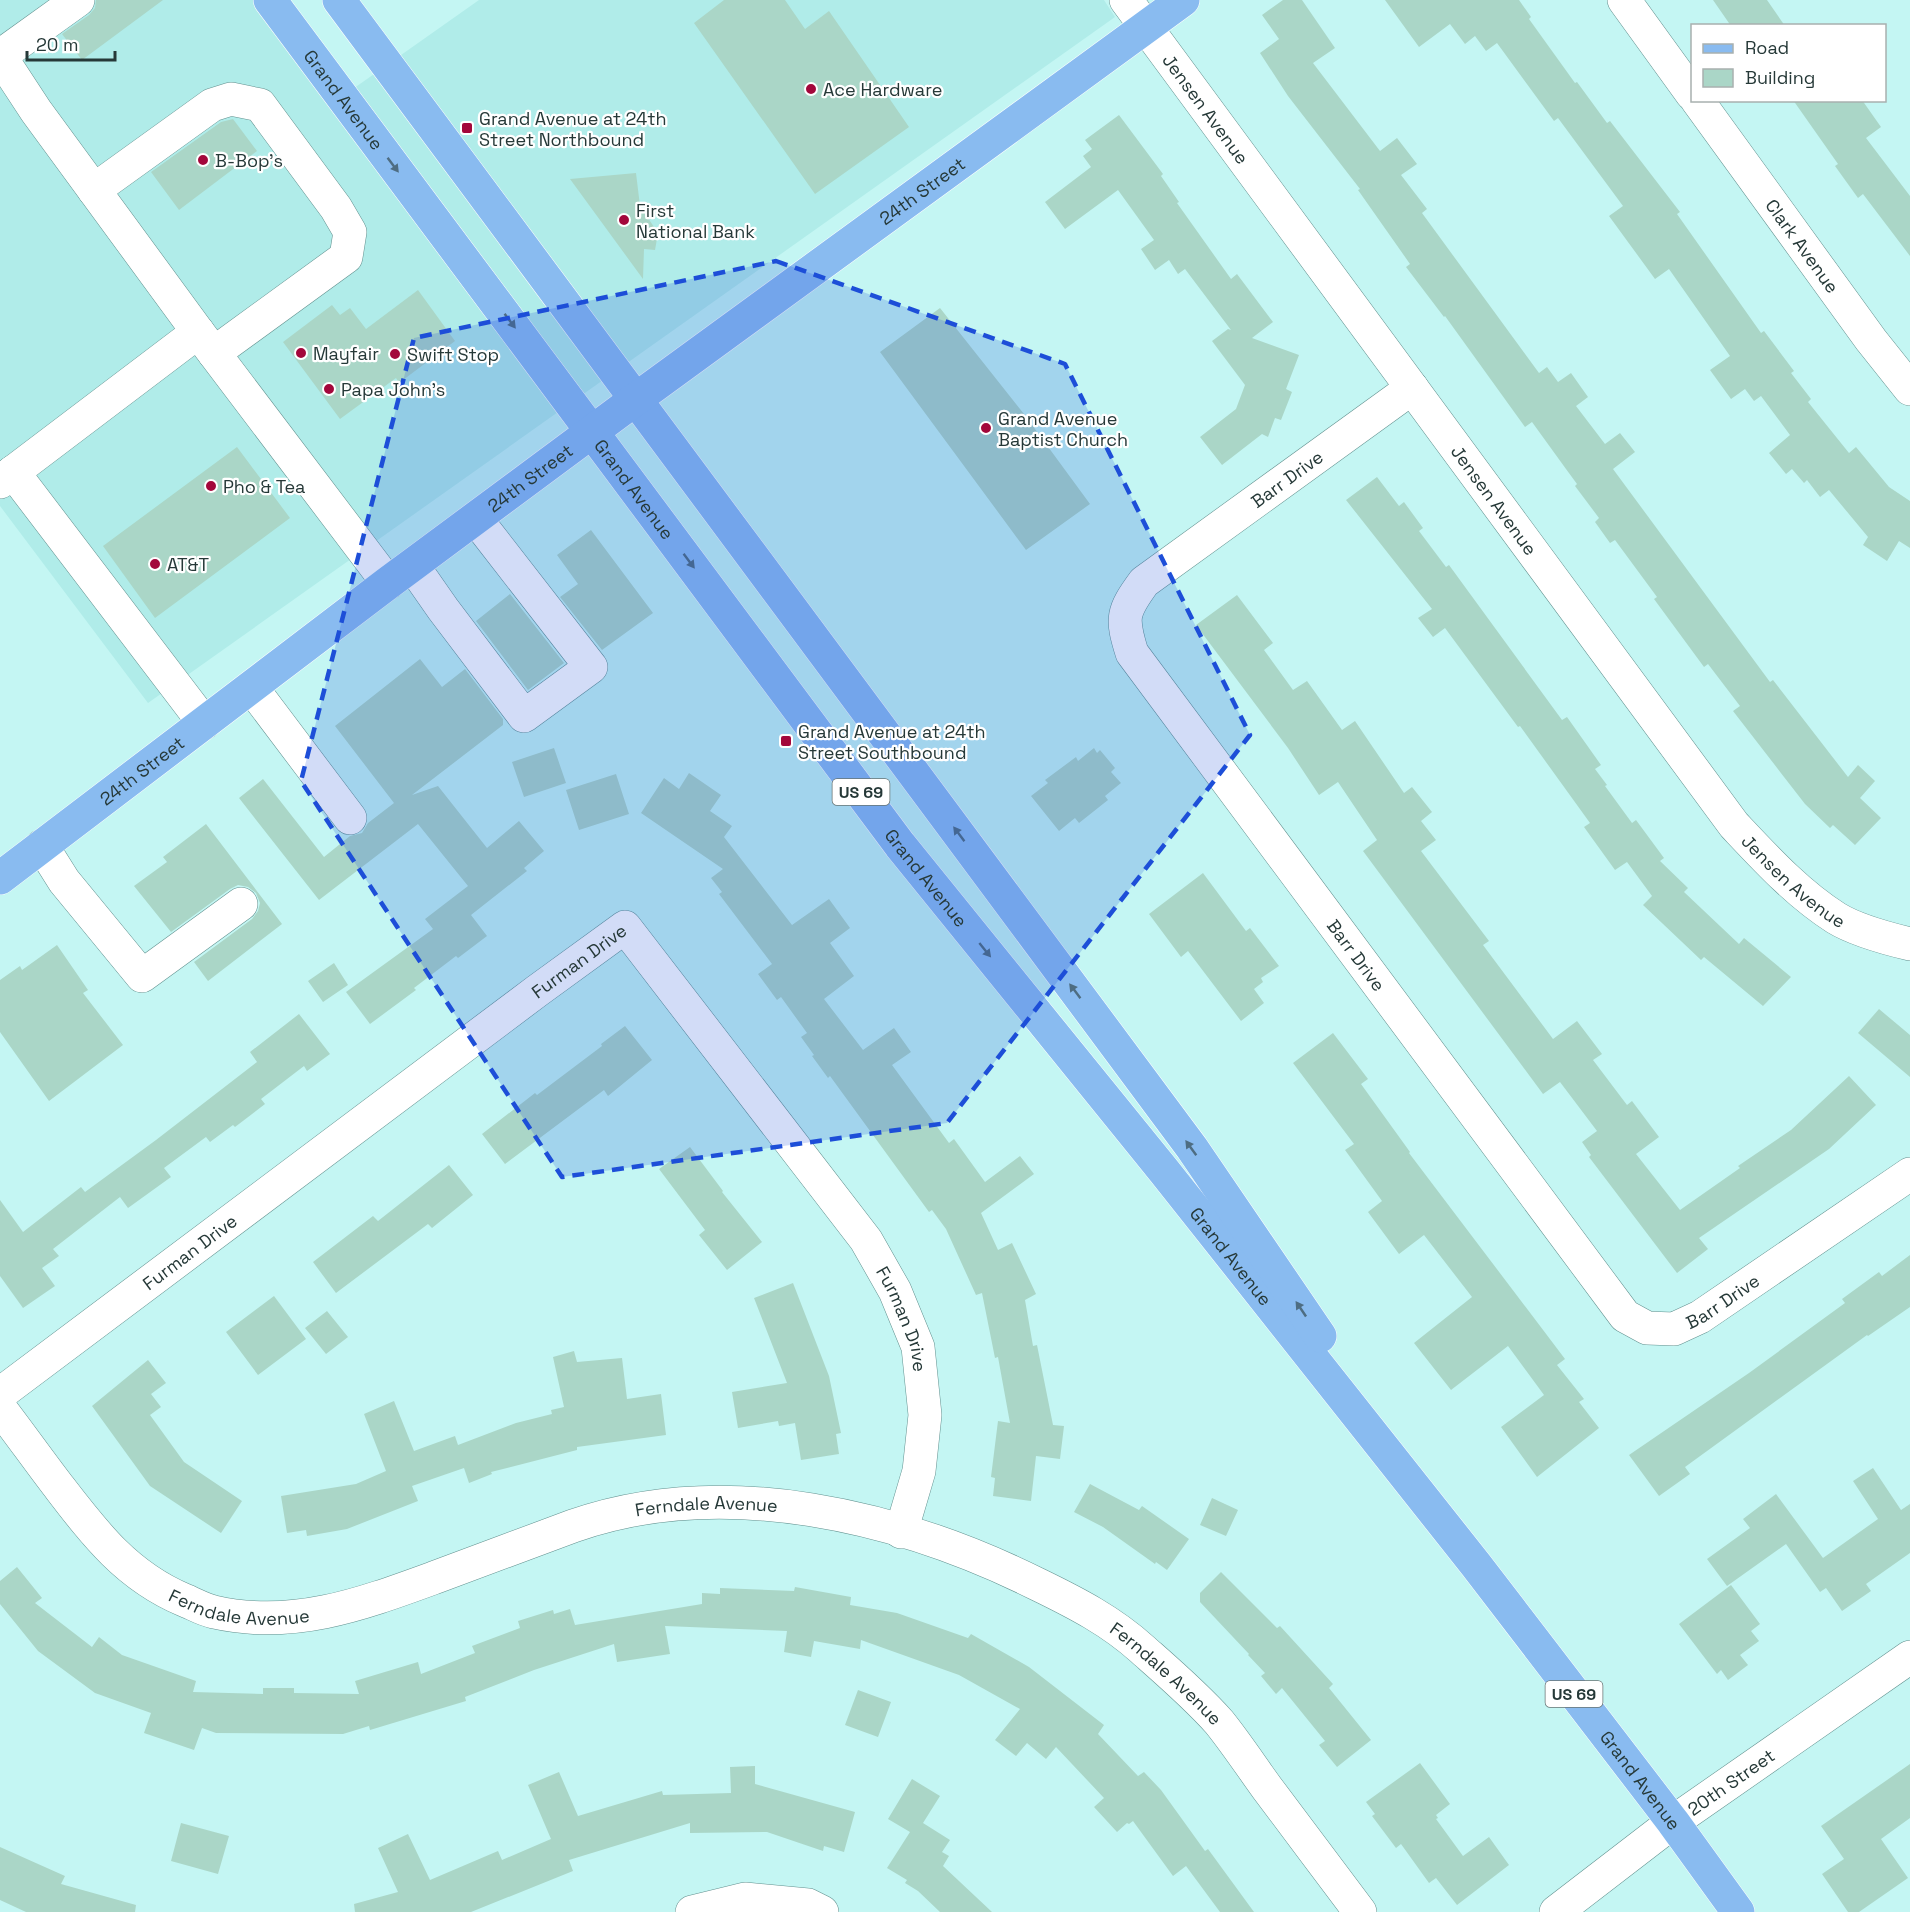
<svg xmlns="http://www.w3.org/2000/svg" width="1910" height="1912" viewBox="0 0 1910 1912" font-family="'Space Grotesk',sans-serif">
  <style>
    .built { fill: #b0ece9 }
    .building { fill: #aad6c7 }
    .lines { fill: none; stroke-linecap: round; stroke-linejoin: round }
    .minor-casing { stroke: #62918f; stroke-width: 34 }
    .major-casing { stroke: #fff; stroke-width: 34 }
    .minor { stroke: #fff; stroke-width: 33 }
    .major { stroke: #89bbf0; stroke-width: 33 }
    .oneway { fill: #4e6d82 }
    .marked { fill: #1d4ed8; fill-opacity: 0.2; stroke: #1d4ed8; stroke-width: 4.5; stroke-dasharray: 12 8; stroke-linejoin: round }
    .poi-dot { fill: #a3073b; stroke: #fff; stroke-width: 2 }
    .labels { text-anchor: middle; dominant-baseline: central; stroke-width: 4.5; stroke-linejoin: round; paint-order: stroke }
    .shield { fill: #fff; stroke: #677474; stroke-width: 1.5 }
    .shield-label { font-size: 16px; font-weight: bold; fill: #263938 }
    .poi-label { font-size: 18px; fill: #263938; stroke: #fff; text-anchor: start }
    .street-label { font-size: 18px; fill: #263938; stroke: #fff }
  </style>
  <rect width="100%" height="100%" fill="#c4f6f3"/>
  <path class="built" d="M 0,0 L 257,0 L 333,103 L 479,0 L 1104,0 L 1115,17 L 148,703 L 0,506 Z"/>
  <path class="building" d="M 96,0 L 163,0 L 82,60 L 62,34 L 89,15 L 95,8 Z
    M 724,0 L 785,0 L 805,29 L 829,11 L 909,127 L 815,194 L 694,23 Z
    M 1283,0 L 1302,0 L 1335,48 L 1313,63 L 1380,151 L 1397,138 L 1417,164 L 1401,175 L 1427,209 L 1422,213 L 1539,373 L 1547,367 L 1558,382 L 1571,373 L 1588,397 L 1576,406 L 1605,444 L 1620,433 L 1635,452 L 1613,469 L 1770,682 L 1773,680 L 1848,777 L 1858,765 L 1875,781 L 1860,798 L 1881,818 L 1855,845 L 1833,825 L 1830,828 L 1805,804 L 1733,711 L 1740,706 L 1708,664 L 1704,667 L 1654,599 L 1657,597 L 1615,540 L 1610,543 L 1595,522 L 1599,518 L 1575,486 L 1577,484 L 1566,469 L 1532,422 L 1525,427 L 1445,316 L 1444,317 L 1406,267 L 1410,264 L 1358,190 L 1360,189 L 1288,96 L 1260,53 L 1279,39 L 1262,15 Z
    M 1385,0 L 1519,0 L 1531,17 L 1529,19 L 1575,83 L 1577,82 L 1607,123 L 1610,121 L 1680,212 L 1677,214 L 1761,333 L 1764,331 L 1794,371 L 1791,373 L 1811,399 L 1808,402 L 1849,453 L 1856,447 L 1889,487 L 1910,501 L 1910,548 L 1899,541 L 1887,561 L 1863,545 L 1868,537 L 1829,490 L 1820,497 L 1807,480 L 1804,483 L 1792,469 L 1786,474 L 1769,453 L 1790,435 L 1761,396 L 1754,401 L 1745,389 L 1731,399 L 1710,370 L 1730,356 L 1669,269 L 1655,279 L 1609,216 L 1623,206 L 1558,118 L 1554,121 L 1497,43 L 1486,51 L 1475,36 L 1465,44 L 1450,24 L 1419,47 Z
    M 1713,0 L 1767,0 L 1785,26 L 1731,26 Z
    M 1793,100 L 1862,100 L 1881,127 L 1866,138 L 1910,196 L 1910,256 L 1863,194 L 1858,198 L 1835,166 L 1838,164 Z
    M 1119,115 L 1163,174 L 1161,176 L 1179,202 L 1177,203 L 1231,279 L 1237,274 L 1273,322 L 1252,338 L 1299,355 L 1286,389 L 1292,392 L 1281,420 L 1275,418 L 1268,437 L 1262,434 L 1222,465 L 1200,437 L 1236,409 L 1245,385 L 1212,341 L 1228,329 L 1231,330 L 1185,269 L 1178,274 L 1169,260 L 1155,270 L 1141,249 L 1154,240 L 1118,190 L 1065,229 L 1045,202 L 1091,167 L 1083,156 L 1092,149 L 1085,140 Z
    M 233,119 L 257,151 L 179,210 L 151,172 L 221,122 Z
    M 636,173 L 640,206 L 658,233 L 655,250 L 644,249 L 643,279 L 570,179 Z
    M 418,290 L 455,341 L 399,383 L 396,378 L 340,419 L 283,342 L 332,305 L 340,315 L 350,308 L 366,329 Z
    M 940,308 L 1024,414 L 1090,504 L 1026,550 L 880,352 Z
    M 237,447 L 290,518 L 155,618 L 103,546 Z
    M 1377,477 L 1399,506 L 1404,502 L 1423,528 L 1419,531 L 1446,567 L 1449,565 L 1562,720 L 1567,717 L 1601,765 L 1595,769 L 1607,785 L 1605,786 L 1632,823 L 1636,820 L 1664,858 L 1660,861 L 1688,888 L 1684,892 L 1739,944 L 1744,938 L 1791,977 L 1763,1006 L 1704,957 L 1701,960 L 1643,905 L 1652,896 L 1627,862 L 1615,870 L 1584,827 L 1590,823 L 1520,726 L 1518,727 L 1445,628 L 1433,637 L 1418,618 L 1432,609 L 1346,500 Z
    M 591,530 L 653,613 L 602,650 L 560,597 L 578,584 L 557,555 Z
    M 510,594 L 564,663 L 528,690 L 476,621 Z
    M 1237,595 L 1273,643 L 1264,650 L 1293,690 L 1307,681 L 1342,730 L 1355,721 L 1404,793 L 1412,787 L 1432,812 L 1421,821 L 1436,840 L 1421,851 L 1489,941 L 1483,945 L 1553,1039 L 1577,1021 L 1602,1054 L 1593,1060 L 1627,1105 L 1632,1101 L 1659,1137 L 1636,1154 L 1680,1210 L 1740,1168 L 1738,1166 L 1791,1130 L 1849,1076 L 1876,1105 L 1829,1149 L 1699,1238 L 1708,1249 L 1677,1273 L 1589,1157 L 1591,1155 L 1582,1142 L 1597,1131 L 1560,1082 L 1543,1094 L 1363,851 L 1377,840 L 1338,782 L 1319,795 L 1288,748 L 1196,625 Z
    M 420,659 L 442,687 L 465,669 L 503,719 L 503,725 L 412,795 L 438,786 L 487,848 L 519,821 L 544,851 L 524,868 L 527,871 L 471,915 L 487,936 L 458,958 L 456,956 L 414,988 L 416,990 L 370,1024 L 346,992 L 433,929 L 425,919 L 468,886 L 418,824 L 319,900 L 239,798 L 263,779 L 324,857 L 350,836 L 362,833 L 368,823 L 394,803 L 335,726 Z
    M 554,748 L 566,783 L 524,797 L 512,762 Z
    M 1094,748 L 1097,753 L 1100,750 L 1115,768 L 1111,772 L 1121,783 L 1105,796 L 1108,800 L 1079,823 L 1075,818 L 1059,831 L 1031,796 L 1048,783 L 1045,780 L 1076,757 L 1078,761 Z
    M 689,773 L 721,795 L 710,811 L 732,826 L 724,837 L 792,925 L 829,899 L 850,928 L 830,943 L 854,976 L 824,999 L 863,1050 L 894,1028 L 911,1052 L 892,1065 L 949,1143 L 954,1139 L 985,1182 L 1020,1156 L 1034,1174 L 981,1213 L 998,1250 L 1012,1243 L 1036,1294 L 1025,1300 L 1033,1346 L 1037,1345 L 1053,1425 L 1064,1426 L 1060,1459 L 1036,1456 L 1031,1501 L 993,1496 L 995,1478 L 991,1477 L 998,1421 L 1010,1423 L 998,1357 L 995,1358 L 982,1293 L 976,1295 L 946,1229 L 932,1210 L 929,1212 L 830,1076 L 828,1078 L 812,1056 L 814,1055 L 801,1037 L 807,1033 L 781,997 L 777,1000 L 758,974 L 772,964 L 719,894 L 722,892 L 711,878 L 723,869 L 641,813 L 664,778 L 679,789 Z
    M 616,774 L 629,814 L 579,830 L 566,790 Z
    M 206,824 L 282,924 L 208,981 L 194,962 L 252,919 L 258,911 L 260,903 L 256,893 L 248,887 L 238,885 L 230,889 L 171,932 L 134,886 L 167,862 L 163,857 Z
    M 1203,873 L 1246,931 L 1250,928 L 1279,966 L 1261,978 L 1263,982 L 1254,989 L 1264,1003 L 1241,1021 L 1188,951 L 1181,957 L 1149,914 Z
    M 57,945 L 88,990 L 83,993 L 123,1045 L 49,1101 L 0,1032 L 0,980 L 20,966 L 22,970 Z
    M 334,963 L 348,985 L 323,1002 L 308,981 Z
    M 1879,1009 L 1910,1035 L 1910,1077 L 1858,1033 Z
    M 299,1014 L 330,1054 L 307,1071 L 304,1066 L 261,1099 L 265,1104 L 235,1127 L 233,1125 L 210,1142 L 206,1137 L 164,1168 L 171,1177 L 128,1208 L 120,1197 L 53,1249 L 59,1256 L 42,1268 L 55,1286 L 23,1308 L 0,1276 L 0,1200 L 23,1232 L 81,1187 L 85,1192 L 156,1140 L 257,1062 L 250,1052 Z
    M 625,1026 L 652,1060 L 608,1096 L 604,1090 L 505,1164 L 482,1134 L 535,1093 L 537,1095 L 602,1046 L 601,1044 Z
    M 1333,1033 L 1368,1079 L 1361,1084 L 1410,1152 L 1409,1153 L 1565,1359 L 1557,1365 L 1584,1399 L 1579,1402 L 1599,1428 L 1537,1477 L 1501,1427 L 1544,1395 L 1508,1346 L 1451,1390 L 1414,1343 L 1472,1297 L 1424,1235 L 1399,1254 L 1368,1212 L 1382,1201 L 1345,1150 L 1354,1144 L 1293,1063 Z
    M 690,1147 L 723,1191 L 722,1192 L 762,1242 L 727,1270 L 699,1235 L 705,1230 L 659,1169 Z
    M 449,1165 L 473,1195 L 432,1228 L 428,1224 L 336,1293 L 313,1262 L 373,1216 L 378,1221 Z
    M 1910,1255 L 1910,1307 L 1868,1336 L 1867,1335 L 1685,1467 L 1690,1474 L 1659,1496 L 1629,1455 L 1749,1373 L 1845,1303 L 1842,1299 L 1879,1272 L 1882,1276 Z
    M 793,1283 L 829,1376 L 841,1433 L 836,1434 L 839,1454 L 801,1460 L 795,1423 L 779,1426 L 778,1421 L 738,1428 L 732,1392 L 787,1383 L 754,1298 Z
    M 274,1296 L 306,1339 L 258,1375 L 226,1332 Z
    M 327,1311 L 348,1337 L 326,1354 L 305,1328 Z
    M 574,1351 L 577,1362 L 622,1358 L 627,1399 L 661,1394 L 666,1435 L 577,1447 L 577,1450 L 491,1472 L 492,1474 L 469,1483 L 464,1468 L 412,1486 L 418,1501 L 347,1529 L 307,1536 L 306,1530 L 287,1533 L 281,1496 L 356,1484 L 386,1471 L 364,1414 L 394,1401 L 414,1451 L 455,1436 L 458,1445 L 516,1423 L 552,1414 L 551,1410 L 564,1407 L 553,1357 Z
    M 148,1360 L 166,1383 L 151,1394 L 161,1407 L 150,1415 L 184,1462 L 242,1501 L 221,1533 L 150,1486 L 92,1406 Z
    M 1873,1468 L 1901,1510 L 1910,1504 L 1910,1553 L 1866,1584 L 1871,1591 L 1842,1611 L 1826,1588 L 1820,1592 L 1786,1544 L 1727,1586 L 1707,1559 L 1750,1528 L 1743,1519 L 1776,1494 L 1823,1558 L 1878,1519 L 1853,1481 Z
    M 1090,1484 L 1139,1510 L 1142,1506 L 1189,1539 L 1167,1570 L 1156,1562 L 1155,1564 L 1103,1527 L 1074,1512 Z
    M 1212,1498 L 1238,1510 L 1226,1536 L 1200,1525 Z
    M 17,1567 L 42,1598 L 35,1603 L 92,1647 L 99,1637 L 122,1655 L 196,1681 L 193,1692 L 263,1694 L 263,1688 L 294,1688 L 294,1693 L 359,1694 L 355,1681 L 418,1662 L 421,1674 L 475,1653 L 472,1646 L 520,1628 L 518,1621 L 553,1610 L 554,1614 L 570,1609 L 575,1625 L 702,1604 L 702,1593 L 720,1594 L 720,1588 L 794,1591 L 795,1587 L 851,1597 L 850,1605 L 897,1613 L 968,1638 L 971,1634 L 1029,1667 L 1104,1725 L 1098,1734 L 1138,1776 L 1144,1772 L 1161,1790 L 1205,1851 L 1208,1849 L 1254,1912 L 1220,1912 L 1186,1866 L 1173,1876 L 1133,1821 L 1129,1824 L 1127,1823 L 1117,1832 L 1094,1807 L 1104,1798 L 1056,1747 L 1046,1759 L 1027,1743 L 1016,1756 L 995,1740 L 1020,1709 L 959,1675 L 861,1640 L 860,1649 L 814,1641 L 811,1657 L 784,1652 L 787,1631 L 665,1626 L 670,1654 L 617,1662 L 614,1644 L 534,1670 L 465,1697 L 466,1701 L 370,1730 L 369,1726 L 343,1734 L 216,1733 L 202,1728 L 194,1750 L 144,1733 L 151,1713 L 95,1693 L 38,1651 L 0,1604 L 0,1581 Z
    M 1221,1572 L 1277,1628 L 1280,1626 L 1333,1684 L 1329,1688 L 1371,1740 L 1337,1767 L 1319,1745 L 1325,1741 L 1282,1688 L 1276,1694 L 1261,1676 L 1265,1673 L 1248,1655 L 1249,1654 L 1200,1602 L 1200,1593 Z
    M 1731,1585 L 1760,1624 L 1751,1631 L 1759,1641 L 1740,1655 L 1748,1665 L 1728,1680 L 1721,1670 L 1717,1674 L 1679,1624 Z
    M 858,1690 L 891,1702 L 878,1737 L 845,1725 Z
    M 1420,1763 L 1450,1804 L 1436,1815 L 1438,1818 L 1436,1819 L 1463,1856 L 1489,1837 L 1509,1865 L 1457,1905 L 1436,1878 L 1429,1883 L 1401,1844 L 1396,1848 L 1372,1816 L 1375,1814 L 1366,1802 Z
    M 1910,1764 L 1910,1818 L 1881,1839 L 1908,1878 L 1859,1912 L 1848,1912 L 1822,1874 L 1844,1859 L 1821,1826 Z
    M 755,1766 L 755,1784 L 855,1812 L 844,1852 L 824,1846 L 823,1851 L 767,1832 L 690,1833 L 690,1823 L 569,1860 L 573,1871 L 471,1912 L 355,1912 L 354,1904 L 398,1892 L 378,1848 L 408,1834 L 430,1880 L 498,1851 L 502,1860 L 551,1839 L 528,1785 L 559,1772 L 578,1816 L 662,1791 L 663,1795 L 731,1793 L 730,1767 Z
    M 912,1779 L 940,1796 L 923,1823 L 950,1840 L 942,1852 L 949,1856 L 943,1866 L 992,1912 L 940,1912 L 918,1891 L 905,1883 L 907,1880 L 887,1868 L 910,1832 L 888,1819 Z
    M 181,1823 L 229,1836 L 218,1874 L 171,1861 Z
    M 0,1847 L 65,1876 L 61,1884 L 136,1905 L 135,1912 L 26,1912 L 0,1900 Z"/>
  <g class="lines">
    <defs>
      <g id="minor">
        <path id="s1" d="M 1126,0 L 1734,825 C 1766,859 1797,893 1836,918 C 1854,929 1889,939 1910,944"/>
        <path d="M 1624,0 L 1692,94"/>
        <path d="M 0,56 L 36,111 L 198,332 L 388,583"/>
        <path d="M 0,56 L 78,0"/>
        <path id="s2" d="M 1697,100 L 1871,340 L 1910,389"/>
        <path d="M 94,190 L 212,105 L 231,99 L 260,105 L 336,208 L 350,232 L 346,257 L 214,353"/>
        <path id="s3" d="M 1412,388 L 1144,582 C 1122,612 1121,618 1132,653 L 1625,1316 L 1647,1328 L 1674,1329 L 1700,1317 L 1910,1174"/>
        <path d="M 13,472 L 204,723"/>
        <path d="M 0,482 L 198,332"/>
        <path d="M 413,566 L 443,609 L 524,716 L 591,667 L 476,519"/>
        <path d="M 252,688 L 350,818"/>
        <path d="M 42,846 L 64,881 L 142,976 L 241,904"/>
        <path id="s4" d="M 0,1394 L 537,991 L 625,927 L 866,1240 L 895,1291 L 918,1347 L 925,1415 L 919,1471 L 901,1532"/>
        <path id="s5" d="M 0,1408 C 20,1434 39,1461 59,1487 C 95,1534 127,1576 184,1600 C 194,1604 204,1610 214,1612 C 293,1630 362,1604 436,1577 C 482,1560 527,1543 573,1526 C 724,1473 901,1516 1039,1585 C 1076,1603 1111,1621 1142,1649 C 1168,1672 1196,1696 1219,1722 C 1236,1743 1251,1766 1267,1788 C 1298,1829 1329,1871 1360,1912"/>
        <path d="M 692,1912 L 745,1899 L 808,1905 L 822,1912"/>
        <path id="s6" d="M 1556,1912 L 1673,1822 L 1910,1657"/>
      </g>
      <g id="major">
        <path id="s7" d="M 270,0 L 900,845 L 1164,1171 L 1476,1565 L 1673,1822 L 1738,1912"/>
        <path d="M 339,0 L 1192,1148 L 1320,1336"/>
        <path id="s8" d="M 0,878 L 388,583 L 636,399 L 1183,0"/>
      </g>
    </defs>
    <use href="#minor" class="minor-casing"/>
    <use href="#major" class="major-casing"/>
    <use href="#minor" class="minor"/>
    <use href="#major" class="major"/>
  </g>
  <defs><path id="oneway-solid" d="M-6-.8H1V-3.2L6.5 0L1 3.2V.8H-6Z" transform="scale(1.5)"/></defs>
  <g class="oneway">
    <use href="#oneway-solid" transform="translate(393 165) rotate(53)"/>
    <use href="#oneway-solid" transform="translate(510 321) rotate(53)"/>
    <use href="#oneway-solid" transform="translate(689 561) rotate(53)"/>
    <use href="#oneway-solid" transform="translate(959 834) rotate(-127)"/>
    <use href="#oneway-solid" transform="translate(985 950) rotate(51)"/>
    <use href="#oneway-solid" transform="translate(1075 991) rotate(-127)"/>
    <use href="#oneway-solid" transform="translate(1191 1148) rotate(-126)"/>
    <use href="#oneway-solid" transform="translate(1301 1309) rotate(-124)"/>
  </g>
  <path class="marked" d="M 776,261 L 1065,364 L 1250,735 L 947,1123 L 562,1177 L 301,781 L 414,338 Z"/>
  <g class="poi-dot">
    <circle cx="811" cy="89" r="6"/>
    <rect x="461" y="122" width="12" height="12" rx="3"/>
    <circle cx="203" cy="160" r="6"/>
    <circle cx="624" cy="220" r="6"/>
    <circle cx="301" cy="353" r="6"/>
    <circle cx="395" cy="354" r="6"/>
    <circle cx="329" cy="389" r="6"/>
    <circle cx="986" cy="428" r="6"/>
    <circle cx="211" cy="486" r="6"/>
    <circle cx="155" cy="564" r="6"/>
    <rect x="780" y="735" width="12" height="12" rx="3"/>
  </g>
  <g class="labels">
    <g class="shield">
      <rect x="832.5" y="779" width="57" height="26" rx="4.5"/>
      <rect x="1545.5" y="1681" width="57" height="26" rx="4.5"/>
    </g>
    <g class="shield-label">
      <text x="861" y="792">US 69</text>
      <text x="1574" y="1694">US 69</text>
    </g>
    <g class="poi-label">
      <text x="823" y="89">Ace Hardware</text>
      <text x="479" y="118">Grand Avenue at 24th<tspan x="479" dy="21">Street Northbound</tspan></text>
      <text x="215" y="160">B-Bop's</text>
      <text x="636" y="210">First<tspan x="636" dy="21">National Bank</tspan></text>
      <text x="313" y="353">Mayfair</text>
      <text x="407" y="354">Swift Stop</text>
      <text x="341" y="389">Papa John's</text>
      <text x="998" y="418">Grand Avenue<tspan x="998" dy="21">Baptist Church</tspan></text>
      <text x="223" y="486">Pho &amp; Tea</text>
      <text x="167" y="564">AT&amp;T</text>
      <text x="798" y="731">Grand Avenue at 24th<tspan x="798" dy="21">Street Southbound</tspan></text>
    </g>
    <g class="street-label">
      <text stroke="none"><textPath href="#s7" startOffset="124">Grand Avenue</textPath></text>
      <text stroke="none"><textPath href="#s1" startOffset="135">Jensen Avenue</textPath></text>
      <text stroke="none"><textPath href="#s8" startOffset="1150">24th Street</textPath></text>
      <text stroke="none"><textPath href="#s2" startOffset="180">Clark Avenue</textPath></text>
      <text stroke="none"><textPath href="#s8" startOffset="664">24th Street</textPath></text>
      <text transform="translate(1287 479) rotate(-36)">Barr Drive</text>
      <text stroke="none"><textPath href="#s7" startOffset="610">Grand Avenue</textPath></text>
      <text stroke="none"><textPath href="#s1" startOffset="621">Jensen Avenue</textPath></text>
      <text stroke="none"><textPath href="#s8" startOffset="178">24th Street</textPath></text>
      <text stroke="none"><textPath href="#s7" startOffset="1096">Grand Avenue</textPath></text>
      <text stroke="none"><textPath href="#s1" startOffset="1107">Jensen Avenue</textPath></text>
      <text stroke="none"><textPath href="#s3" startOffset="784">Barr Drive</textPath></text>
      <text stroke="none"><textPath href="#s4" startOffset="723">Furman Drive</textPath></text>
      <text stroke="none"><textPath href="#s4" startOffset="237">Furman Drive</textPath></text>
      <text stroke="none"><textPath href="#s7" startOffset="1582">Grand Avenue</textPath></text>
      <text stroke="none"><textPath href="#s3" startOffset="1342">Barr Drive</textPath></text>
      <text stroke="none"><textPath href="#s4" startOffset="1263">Furman Drive</textPath></text>
      <text stroke="none"><textPath href="#s5" startOffset="812">Ferndale Avenue</textPath></text>
      <text stroke="none"><textPath href="#s5" startOffset="326">Ferndale Avenue</textPath></text>
      <text stroke="none"><textPath href="#s5" startOffset="1314">Ferndale Avenue</textPath></text>
      <text stroke="none"><textPath href="#s7" startOffset="2247">Grand Avenue</textPath></text>
      <text stroke="none"><textPath href="#s6" startOffset="218">20th Street</textPath></text>
    </g>
  </g>
  <rect x="1691" y="24" width="195" height="78" fill="#ffffff" stroke="#a8b0af" stroke-width="1.5"/>
  <rect x="1703" y="44" width="30" height="9" fill="#89bbf0" stroke="#a8b0af" stroke-width="1.5"/>
  <text x="1745" y="54" font-size="18" fill="#263938">Road</text>
  <rect x="1703" y="69" width="30" height="18" fill="#aad6c7" stroke="#a8b0af" stroke-width="1.5"/>
  <text x="1745" y="84" font-size="18" fill="#263938">Building</text>
  <path d="M27 51v9h88v-9" fill="none" stroke="#263938" stroke-width="3"/>
  <text x="36" y="51" font-size="18" fill="#263938" stroke="#ffffff" stroke-width="4.5" paint-order="stroke">20 m</text>
</svg>
